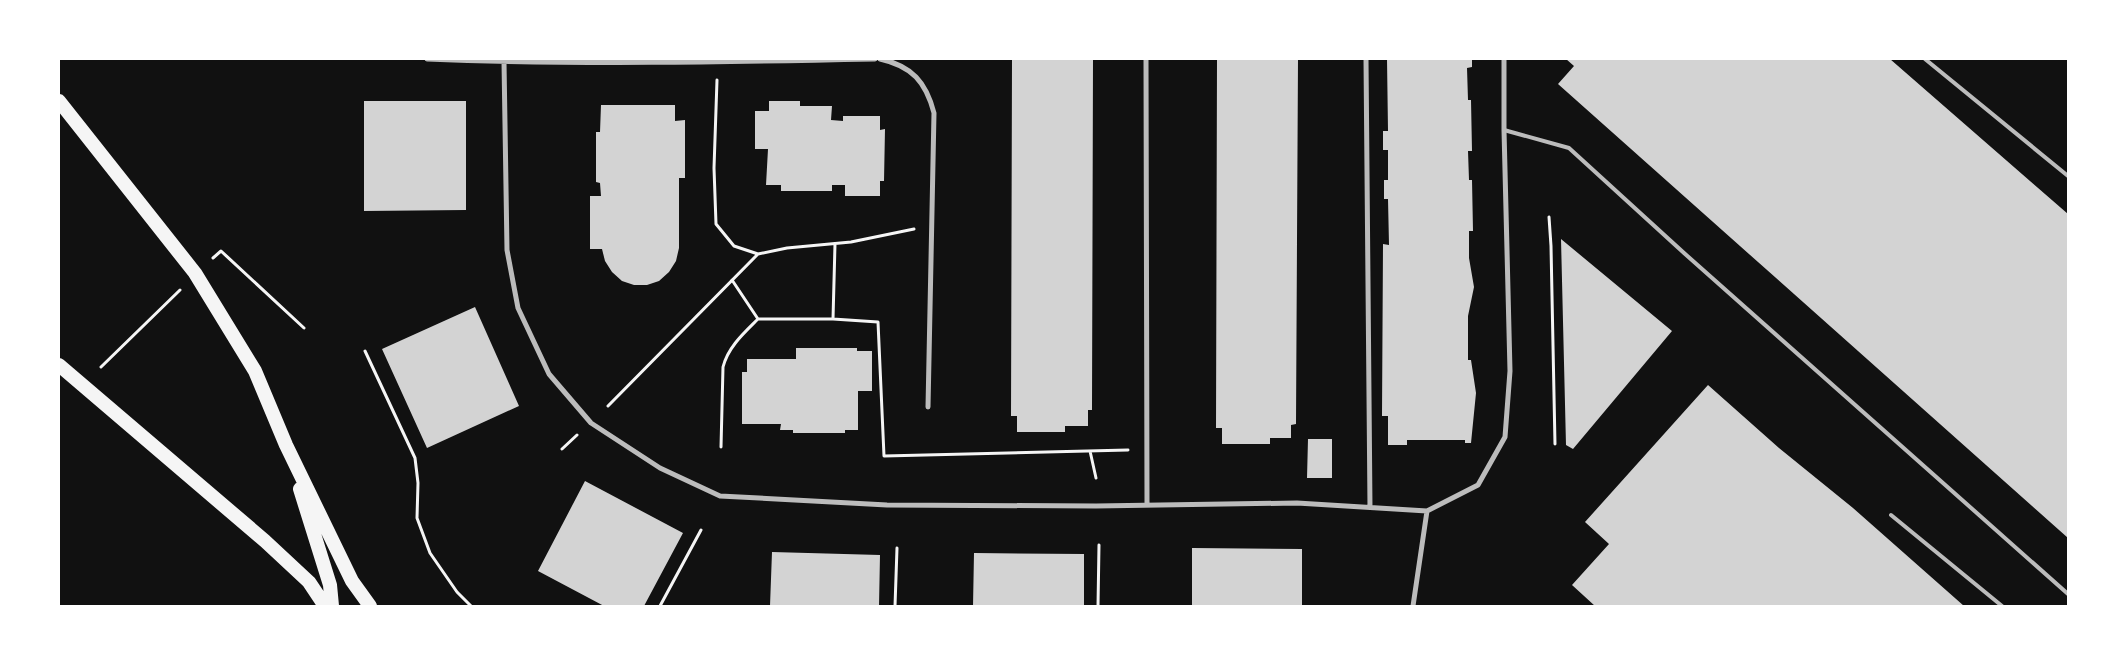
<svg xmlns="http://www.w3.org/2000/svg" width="2127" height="665" viewBox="0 0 2127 665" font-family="'Public Sans',sans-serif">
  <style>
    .building { fill: #d3d3d3 }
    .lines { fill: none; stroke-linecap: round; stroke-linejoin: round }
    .path { stroke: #f5f5f5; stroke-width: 3 }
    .service { stroke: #bcbcbc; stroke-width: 4 }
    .minor { stroke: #bcbcbc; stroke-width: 5 }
    .trunk { stroke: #f5f5f5; stroke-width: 14 }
  </style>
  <rect width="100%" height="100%" fill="#111"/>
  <path class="building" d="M 1012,59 L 1093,59 L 1092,410 L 1088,410 L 1088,426 L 1065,426 L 1065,432 L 1017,432 L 1017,416 L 1011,416 Z
    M 1217,59 L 1298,59 L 1296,424 L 1291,425 L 1291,438 L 1270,438 L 1270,444 L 1222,444 L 1222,428 L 1216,428 Z
    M 1387,59 L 1472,59 L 1472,67 L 1467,68 L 1468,100 L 1471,100 L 1472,151 L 1468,151 L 1469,180 L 1472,180 L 1473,231 L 1469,231 L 1469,258 L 1474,287 L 1468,316 L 1468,360 L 1471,360 L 1476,393 L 1471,443 L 1465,443 L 1465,440 L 1407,440 L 1407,445 L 1388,445 L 1388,416 L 1382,416 L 1383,244 L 1389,245 L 1388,199 L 1384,199 L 1384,180 L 1388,180 L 1388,150 L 1383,150 L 1383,131 L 1388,131 Z
    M 1566,59 L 1890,59 L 2068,214 L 2068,538 L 1558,84 L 1574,66 Z
    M 364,101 L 466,101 L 466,210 L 364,211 Z
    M 769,101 L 800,101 L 800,106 L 832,106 L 831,120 L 843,121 L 843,116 L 880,116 L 880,130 L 885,129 L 884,181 L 880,181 L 880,196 L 845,196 L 845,185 L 832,185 L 832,191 L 781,191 L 781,185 L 766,185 L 768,149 L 755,149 L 755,111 L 769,111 Z
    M 601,105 L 675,105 L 675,121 L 685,120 L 685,178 L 679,178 L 679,248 L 676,261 L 669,272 L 659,281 L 647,285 L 634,285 L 622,281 L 612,272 L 605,261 L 602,249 L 590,249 L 590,196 L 601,196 L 600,183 L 596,182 L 596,132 L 600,132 Z
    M 1561,239 L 1672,331 L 1573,449 L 1566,445 Z
    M 475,307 L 519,406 L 427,448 L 382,349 Z
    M 796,348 L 857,348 L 857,351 L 872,351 L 872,391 L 858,391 L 858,430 L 845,430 L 845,433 L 793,433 L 793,430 L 780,430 L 781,424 L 742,424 L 742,372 L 747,372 L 747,359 L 796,359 Z
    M 1708,385 L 1779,448 L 1853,508 L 1964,606 L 1595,606 L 1572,585 L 1609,544 L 1585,522 Z
    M 1308,439 L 1332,439 L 1332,478 L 1307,478 Z
    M 585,481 L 683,533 L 644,606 L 604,606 L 538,571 Z
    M 1192,548 L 1302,549 L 1302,606 L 1192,606 Z
    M 772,552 L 880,555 L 879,606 L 770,606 Z
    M 974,553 L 1084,554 L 1084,606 L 973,606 Z"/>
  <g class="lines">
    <path class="path" d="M 717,80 L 714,168 L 716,224 L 734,246 L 758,254
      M 1549,217 L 1551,246 L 1555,444
      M 213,258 L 221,251 L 304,328
      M 732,280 L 758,319
      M 758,319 L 833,319 L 878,322 L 884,456 L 1128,450
      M 833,319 L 835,244
      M 365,351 L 415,458 L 418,483 L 417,518 L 430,553 L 457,592 L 471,606
      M 101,367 L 180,290
      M 608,406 L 758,254 L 787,248 L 851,242 L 914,229
      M 721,447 L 723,367 C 728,347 744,333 758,319
      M 562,449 L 577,435
      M 1090,451 L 1096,478
      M 660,606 L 701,530
      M 895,606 L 897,548
      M 1098,606 L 1099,545"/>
    <path class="service" d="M 1925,59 L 2068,176
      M 1504,130 L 1569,148 L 1684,253 L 2068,594
      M 1891,515 L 2002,606"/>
    <path class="minor" d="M 427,59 C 576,65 726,62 875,59
      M 880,59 C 912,66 926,82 934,113 L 928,407
      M 1146,59 L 1147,504
      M 1366,59 L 1370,507
      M 504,62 L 507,250 L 518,308 L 549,374 L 591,423 L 660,468 L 720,496 L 887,505 L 1096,506 L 1297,503 L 1427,511
      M 1427,511 L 1478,485 L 1505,437 L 1510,371 L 1504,130 L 1504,59
      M 1413,606 L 1427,511"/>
    <path class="trunk" d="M 59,101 L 195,273 L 255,371 L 286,445 L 352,581 L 370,606
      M 59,365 L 265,541 L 309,582 L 325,606
      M 300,489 L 330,585 L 332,606"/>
  </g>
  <rect width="2127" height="665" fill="none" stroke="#ffffff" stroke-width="120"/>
</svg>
